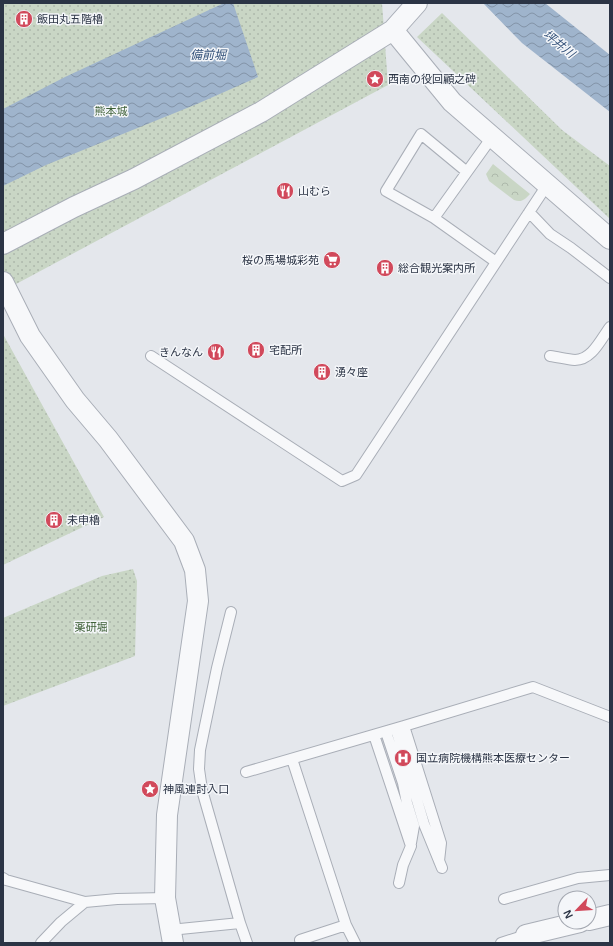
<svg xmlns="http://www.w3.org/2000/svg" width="613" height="946" viewBox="0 0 613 946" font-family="Helvetica,'Noto Sans JP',sans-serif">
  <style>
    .forest { fill: url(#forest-crowns) }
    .park { fill: url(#park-dots) }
    .water { fill: url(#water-waves) }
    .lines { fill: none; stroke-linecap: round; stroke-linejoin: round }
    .service-casing { stroke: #a9aeb7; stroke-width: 12 }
    .minor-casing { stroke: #a9aeb7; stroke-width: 22 }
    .service { stroke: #f7f8fa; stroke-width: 10 }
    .minor { stroke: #f7f8fa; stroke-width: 20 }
    .labels { text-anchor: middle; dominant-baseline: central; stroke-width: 3; stroke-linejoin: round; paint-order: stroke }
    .poi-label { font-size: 11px; fill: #2b3445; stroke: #f4f6f9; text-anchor: start }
    .park-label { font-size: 11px; fill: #3f6138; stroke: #f4f6f9 }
    .water-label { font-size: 12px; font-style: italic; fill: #34527a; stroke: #f4f6f9 }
  </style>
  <defs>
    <pattern id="forest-crowns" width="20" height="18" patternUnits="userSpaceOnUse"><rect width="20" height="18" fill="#c9d6c5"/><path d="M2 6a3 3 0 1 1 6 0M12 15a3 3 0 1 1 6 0" fill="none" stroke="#adb8ab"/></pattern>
    <pattern id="park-dots" width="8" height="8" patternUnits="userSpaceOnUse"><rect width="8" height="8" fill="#c9d6c5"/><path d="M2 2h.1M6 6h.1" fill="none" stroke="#adb8ab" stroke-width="1.8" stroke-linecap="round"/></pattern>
    <pattern id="water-waves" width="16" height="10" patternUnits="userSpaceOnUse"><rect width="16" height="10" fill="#9fb4cc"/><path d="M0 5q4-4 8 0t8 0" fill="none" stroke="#8293a7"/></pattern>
  </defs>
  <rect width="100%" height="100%" fill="#e4e7ec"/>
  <path class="forest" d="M 493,164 L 530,194 C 525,199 522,203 514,200 L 489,181 L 486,174 Z"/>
  <path class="park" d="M 3,3 L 382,3 L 388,85 L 3,291 Z
    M 442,13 L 562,130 L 610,166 L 610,219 L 417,37 Z
    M 3,334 L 104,517 L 3,565 Z
    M 133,569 L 137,581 L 135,656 L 3,706 L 3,618 L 102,576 Z"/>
  <path class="water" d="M 224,3 L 233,3 L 258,77 L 197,104 L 46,165 L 3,186 L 3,109 L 65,77 Z
    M 483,3 L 545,3 L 610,55 L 610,112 L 522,43 Z"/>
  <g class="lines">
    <defs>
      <path id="service" d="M 467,172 L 421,134 L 386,191 L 434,218 L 496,262
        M 529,212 L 550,234 L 571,248 L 610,278
        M 434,218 L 492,137
        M 151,356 L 342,481 L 356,475 L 547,185
        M 550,356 C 558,357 566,359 575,360 C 592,360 601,339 610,327
        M 231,612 L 217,668 L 200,750 L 199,769 L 202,790 L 240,923
        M 404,726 L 441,843 L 439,861
        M 396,729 L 424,824 L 442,868
        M 386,732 L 403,783 L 407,803 L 414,826 L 411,843
        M 374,735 L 411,846 L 403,865 L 399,883
        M 292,759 L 346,925 L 355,943
        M 246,772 L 404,726 L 533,687 L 610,717
        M 3,878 L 6,880 L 85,902 L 117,899 L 165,898
        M 504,899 L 578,878 L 610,875
        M 170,930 L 240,923 L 247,943
        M 300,940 L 346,925
        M 41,943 L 61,922 L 85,902
        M 501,943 L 526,935"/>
      <path id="minor" d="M 393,30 L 452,102 L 610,239
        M 3,244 L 74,207 L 134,179 L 261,112 L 393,30 L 417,3
        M 3,282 L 30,336 L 75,400 L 108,439 L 184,541 L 195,570 L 198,601 L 167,815 L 165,898 L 173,943
        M 589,920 L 610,915
        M 526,935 L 580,922"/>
    </defs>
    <use href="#service" class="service-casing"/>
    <use href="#minor" class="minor-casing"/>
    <use href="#service" class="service"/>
    <use href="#minor" class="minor"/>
  </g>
  <defs>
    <symbol id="building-disc" viewBox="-11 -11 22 22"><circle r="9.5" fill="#d1495b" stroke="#f4f6f9"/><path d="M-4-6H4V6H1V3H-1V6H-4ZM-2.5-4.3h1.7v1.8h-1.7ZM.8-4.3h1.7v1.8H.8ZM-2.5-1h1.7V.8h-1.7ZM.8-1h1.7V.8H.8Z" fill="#fff"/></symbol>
    <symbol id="sight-disc" viewBox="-11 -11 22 22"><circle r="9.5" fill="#d1495b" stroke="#f4f6f9"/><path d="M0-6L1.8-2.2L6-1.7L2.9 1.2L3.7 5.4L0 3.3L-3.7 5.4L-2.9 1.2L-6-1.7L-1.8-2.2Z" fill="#fff"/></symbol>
    <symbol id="restaurant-disc" viewBox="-11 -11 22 22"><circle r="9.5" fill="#d1495b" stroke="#f4f6f9"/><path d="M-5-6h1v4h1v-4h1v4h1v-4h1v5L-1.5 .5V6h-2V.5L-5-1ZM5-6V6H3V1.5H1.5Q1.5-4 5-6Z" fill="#fff"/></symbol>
    <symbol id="supermarket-disc" viewBox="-11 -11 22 22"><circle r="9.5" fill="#d1495b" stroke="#f4f6f9"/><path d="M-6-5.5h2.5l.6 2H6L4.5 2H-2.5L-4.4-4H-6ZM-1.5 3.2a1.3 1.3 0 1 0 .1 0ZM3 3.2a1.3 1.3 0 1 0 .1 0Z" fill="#fff"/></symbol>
    <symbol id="hospital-disc" viewBox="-11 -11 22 22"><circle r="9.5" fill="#d1495b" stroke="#f4f6f9"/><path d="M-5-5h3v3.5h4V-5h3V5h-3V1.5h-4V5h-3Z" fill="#fff"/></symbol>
  </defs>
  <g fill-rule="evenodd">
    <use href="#building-disc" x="14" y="9" width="20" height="20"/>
    <use href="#sight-disc" x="365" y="69" width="20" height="20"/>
    <use href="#restaurant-disc" x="275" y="181" width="20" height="20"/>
    <use href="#supermarket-disc" x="322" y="250" width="20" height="20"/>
    <use href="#building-disc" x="375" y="258" width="20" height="20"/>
    <use href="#building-disc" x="246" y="340" width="20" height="20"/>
    <use href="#restaurant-disc" x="206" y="342" width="20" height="20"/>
    <use href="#building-disc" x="312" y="362" width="20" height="20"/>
    <use href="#building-disc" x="44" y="510" width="20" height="20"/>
    <use href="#hospital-disc" x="393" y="748" width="20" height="20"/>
    <use href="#sight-disc" x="140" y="779" width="20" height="20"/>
  </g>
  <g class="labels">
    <g class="poi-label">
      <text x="37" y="19">飯田丸五階櫓</text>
      <text x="388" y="79">西南の役回顧之碑</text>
      <text x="298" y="191">山むら</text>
      <text x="319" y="260" text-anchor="end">桜の馬場城彩苑</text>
      <text x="398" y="268">総合観光案内所</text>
      <text x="269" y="350">宅配所</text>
      <text x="203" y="352" text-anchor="end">きんなん</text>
      <text x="335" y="372">湧々座</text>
      <text x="67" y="520">未申櫓</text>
      <text x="416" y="758">国立病院機構熊本医療センター</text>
      <text x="163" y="789">神風連討入口</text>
    </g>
    <g class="park-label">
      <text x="111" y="111">熊本城</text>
      <text x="91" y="627">薬研堀</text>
    </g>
    <g class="water-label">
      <text transform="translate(559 44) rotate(39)">坪井川</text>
      <text x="208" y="55">備前堀</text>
    </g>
  </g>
  <rect width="613" height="946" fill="none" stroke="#2b3445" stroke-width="8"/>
  <g transform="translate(577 910) rotate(245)"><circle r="19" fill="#f4f6f9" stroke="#a4a8b1"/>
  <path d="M0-3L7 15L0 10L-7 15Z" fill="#d1495b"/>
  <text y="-6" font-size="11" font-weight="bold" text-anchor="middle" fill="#2b3445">N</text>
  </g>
</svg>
